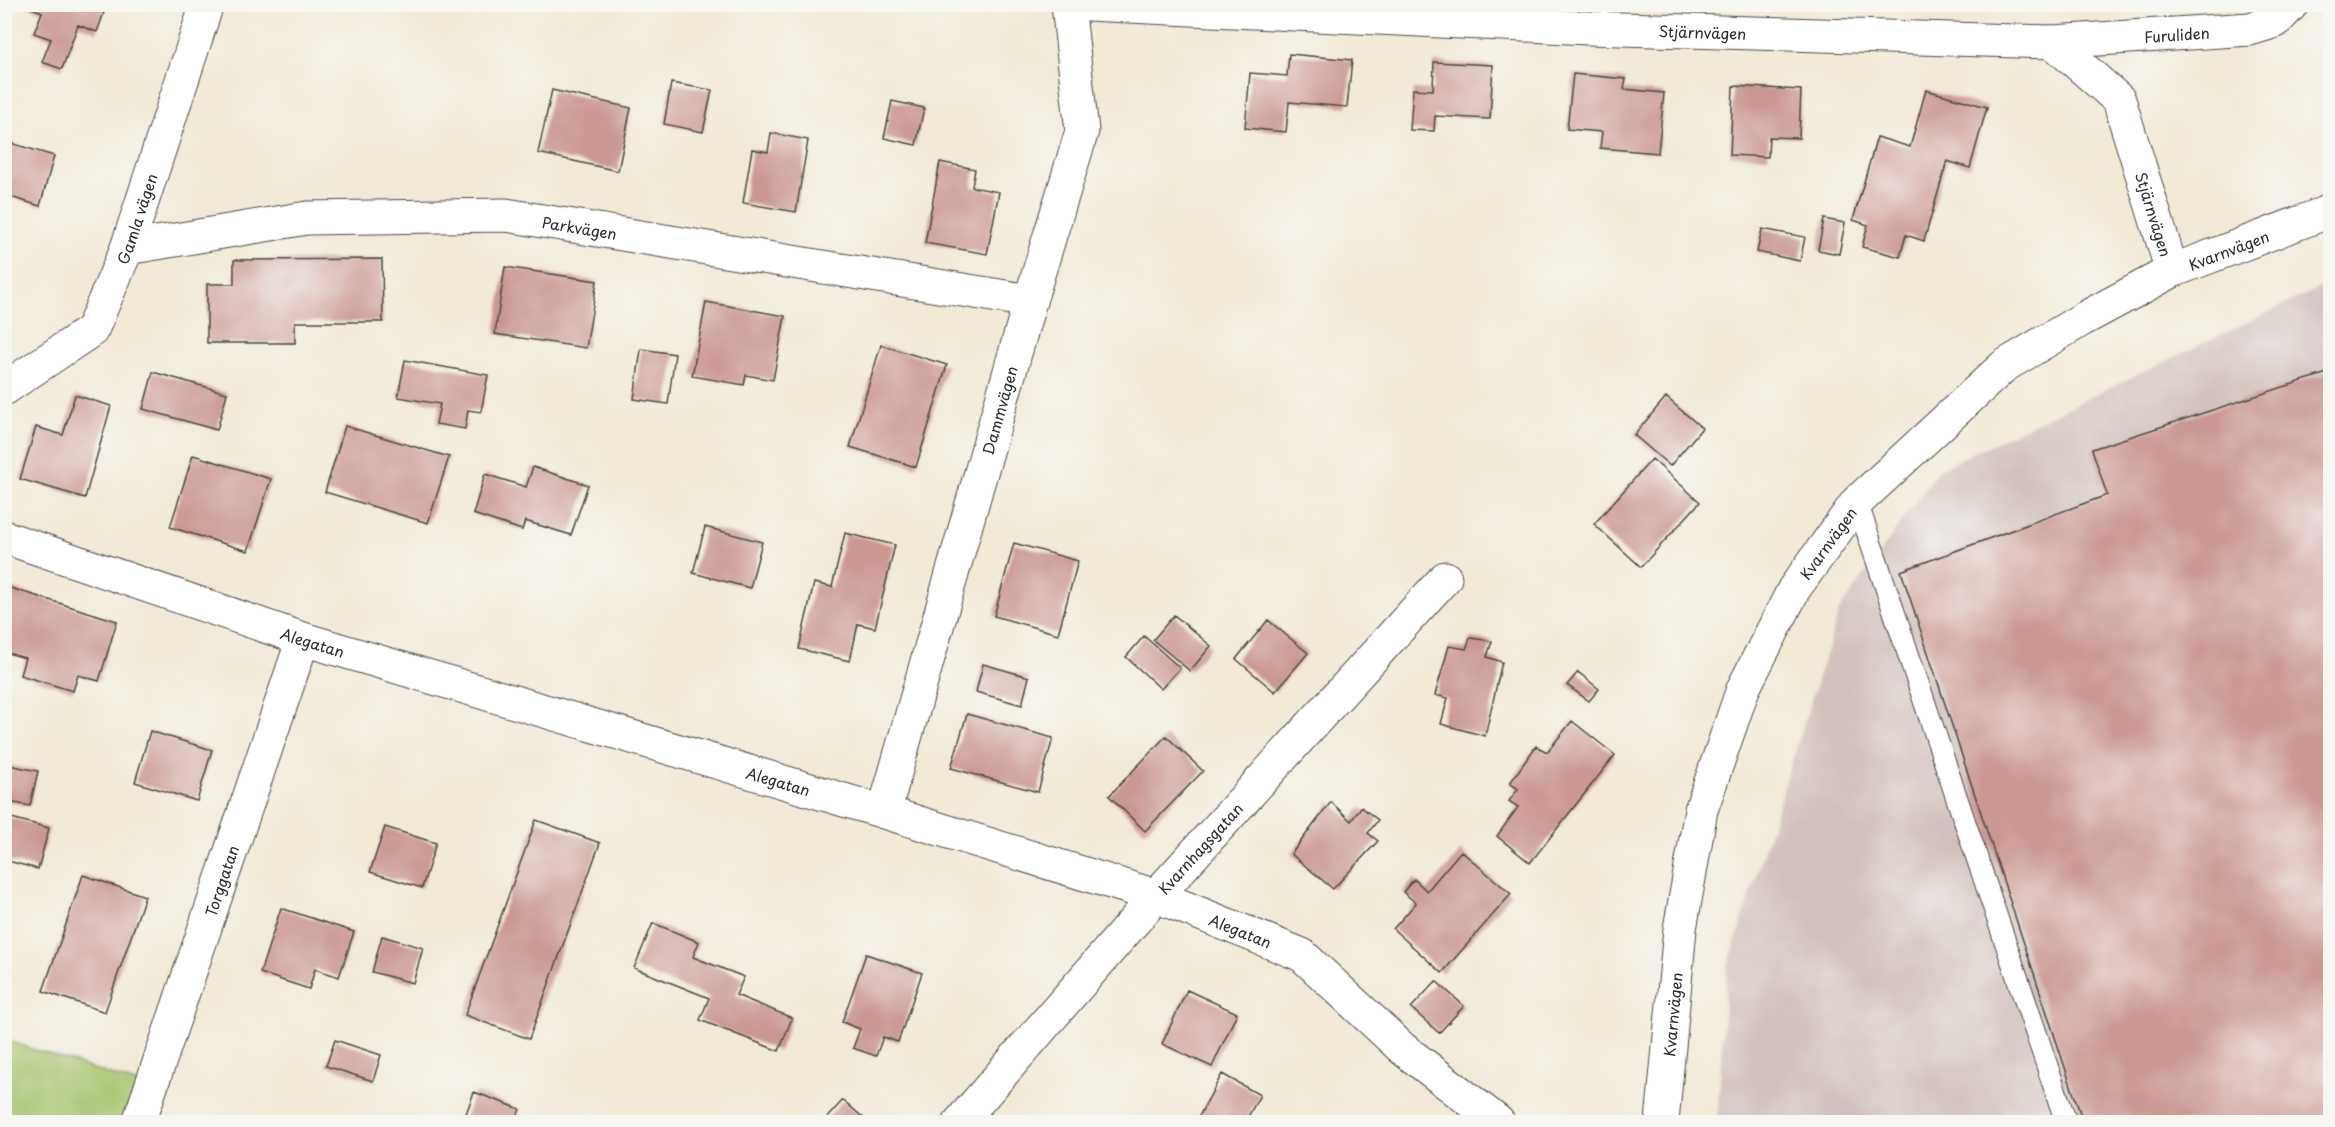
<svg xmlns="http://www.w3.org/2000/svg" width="2335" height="1127" viewBox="0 0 2335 1127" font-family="'Playpen Sans',sans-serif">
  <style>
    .industrial { fill: #d1c0bc }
    .green { fill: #a5c269; stroke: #68764a; stroke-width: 1.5 }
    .building { fill: #cb9793 }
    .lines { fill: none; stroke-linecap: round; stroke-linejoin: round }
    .service-casing { stroke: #494845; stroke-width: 23 }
    .minor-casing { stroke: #494845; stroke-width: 35 }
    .service { stroke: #fff; stroke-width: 21 }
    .minor { stroke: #fff; stroke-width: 33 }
    .labels { text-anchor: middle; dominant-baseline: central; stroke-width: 6; stroke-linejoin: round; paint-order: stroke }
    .street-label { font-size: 15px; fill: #2b2b2b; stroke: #f6f6f2 }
  </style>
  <rect width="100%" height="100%" fill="#f6f6f2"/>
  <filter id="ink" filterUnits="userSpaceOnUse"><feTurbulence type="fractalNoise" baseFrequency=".0167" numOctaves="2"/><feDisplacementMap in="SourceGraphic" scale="12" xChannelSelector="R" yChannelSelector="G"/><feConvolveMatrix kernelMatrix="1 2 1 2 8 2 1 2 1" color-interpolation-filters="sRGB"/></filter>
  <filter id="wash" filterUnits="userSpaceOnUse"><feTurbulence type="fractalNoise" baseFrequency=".008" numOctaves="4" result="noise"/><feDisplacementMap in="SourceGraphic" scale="24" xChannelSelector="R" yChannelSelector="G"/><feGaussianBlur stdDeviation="1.35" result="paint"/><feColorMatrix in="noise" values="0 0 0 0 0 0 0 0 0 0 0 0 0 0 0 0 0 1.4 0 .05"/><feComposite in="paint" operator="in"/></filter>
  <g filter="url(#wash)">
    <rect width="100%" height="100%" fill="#f2e9d6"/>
    <path class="industrial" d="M 2330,283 L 2330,1122 L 1717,1122 L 1727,969 L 1839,611 L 1939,469 Z"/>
    <path class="green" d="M 5,1040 L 151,1088 L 139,1122 L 5,1122 Z"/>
    <g id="blocks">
      <path class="building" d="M 22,4 L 107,4 L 97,32 L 78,25 L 62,69 L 42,62 L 51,39 L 34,33 L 42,12 Z
        M 1289,54 L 1352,60 L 1347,107 L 1289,102 L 1286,132 L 1245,128 L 1250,73 L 1287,76 Z
        M 1434,62 L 1493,65 L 1490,119 L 1435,116 L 1434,131 L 1410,130 L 1413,89 L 1433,90 Z
        M 1573,74 L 1626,79 L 1624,89 L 1664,93 L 1658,153 L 1600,148 L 1602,132 L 1567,129 Z
        M 671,83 L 712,90 L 703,132 L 664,124 Z
        M 1733,86 L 1801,90 L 1799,138 L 1769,137 L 1768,157 L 1730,155 Z
        M 552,90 L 631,108 L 618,171 L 538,153 Z
        M 1926,90 L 1987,107 L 1970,168 L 1947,161 L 1924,241 L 1906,235 L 1900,257 L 1862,247 L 1868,225 L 1853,220 L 1877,137 L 1910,147 Z
        M 892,101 L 924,108 L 916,145 L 884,138 Z
        M 771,133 L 808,140 L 796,212 L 743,203 L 752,149 L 768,152 Z
        M 4,141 L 54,156 L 40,206 L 4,195 Z
        M 940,162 L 975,169 L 972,187 L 999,192 L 987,254 L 925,243 Z
        M 1824,219 L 1845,223 L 1839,254 L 1818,250 Z
        M 1762,229 L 1805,237 L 1800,261 L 1757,252 Z
        M 382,259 L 383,322 L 295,322 L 295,343 L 207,343 L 207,284 L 234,284 L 234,260 Z
        M 505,267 L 597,281 L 586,348 L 495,334 Z
        M 706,302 L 785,316 L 773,380 L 746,375 L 744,385 L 692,376 Z
        M 881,345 L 947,365 L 916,467 L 850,447 Z
        M 641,349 L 675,354 L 668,404 L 634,399 Z
        M 405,360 L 488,375 L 481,412 L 468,410 L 465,429 L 436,424 L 440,404 L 398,397 Z
        M 153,372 L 227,393 L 217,430 L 143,409 Z
        M 2330,372 L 2330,448 L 2326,449 L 2330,460 L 2330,1122 L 2083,1122 L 1901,571 L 2107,495 L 2092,449 Z
        M 75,395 L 111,406 L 85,498 L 20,479 L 36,427 L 63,435 Z
        M 1666,397 L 1702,428 L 1670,466 L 1634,435 Z
        M 345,426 L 449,457 L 428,523 L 325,492 Z
        M 193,455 L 271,479 L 248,551 L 170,527 Z
        M 1652,459 L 1700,502 L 1641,567 L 1594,524 Z
        M 533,467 L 588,485 L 571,535 L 525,521 L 522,530 L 473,514 L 485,474 L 526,487 Z
        M 705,527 L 762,542 L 750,588 L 693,573 Z
        M 845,533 L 895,545 L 875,628 L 858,624 L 850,661 L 799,649 L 814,583 L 832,587 Z
        M 1014,543 L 1078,561 L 1058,634 L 994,616 Z
        M 4,586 L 117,621 L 99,681 L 78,675 L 73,691 L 20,675 L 25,658 L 4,652 Z
        M 1174,615 L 1211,646 L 1190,671 L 1153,640 Z
        M 1268,620 L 1308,653 L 1275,692 L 1236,659 Z
        M 1144,636 L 1180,668 L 1161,689 L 1126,657 Z
        M 1470,638 L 1492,641 L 1487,657 L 1502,662 L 1485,736 L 1441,724 L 1448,698 L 1435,695 L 1449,646 L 1466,649 Z
        M 983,664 L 1029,677 L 1022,705 L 976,692 Z
        M 1578,672 L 1599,689 L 1589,701 L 1567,685 Z
        M 967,714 L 1053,738 L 1038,792 L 951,768 Z
        M 1572,721 L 1615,755 L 1530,863 L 1497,836 L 1518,807 L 1509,801 L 1518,789 L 1510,783 L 1536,746 L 1547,752 Z
        M 150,731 L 212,750 L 197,801 L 135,782 Z
        M 1166,736 L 1203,771 L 1145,831 L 1109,796 Z
        M 4,764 L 38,771 L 30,806 L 4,801 Z
        M 1331,802 L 1351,821 L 1361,807 L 1378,820 L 1368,833 L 1378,841 L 1333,889 L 1291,854 Z
        M 4,816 L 49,828 L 38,869 L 4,860 Z
        M 536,820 L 600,843 L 529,1039 L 465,1015 Z
        M 385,827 L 436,843 L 422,888 L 370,872 Z
        M 1461,851 L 1511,894 L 1442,973 L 1393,929 L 1416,903 L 1403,892 L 1414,879 L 1427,891 Z
        M 83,875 L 145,896 L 105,1012 L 43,991 Z
        M 281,908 L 354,932 L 339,977 L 315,969 L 309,989 L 260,973 Z
        M 653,923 L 699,942 L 693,957 L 744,977 L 736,995 L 792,1018 L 779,1051 L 700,1020 L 709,998 L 634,968 Z
        M 382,936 L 423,948 L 413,983 L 372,972 Z
        M 866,954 L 922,973 L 898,1042 L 883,1037 L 876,1056 L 853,1048 L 860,1029 L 842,1022 Z
        M 1436,981 L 1464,1006 L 1439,1033 L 1411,1008 Z
        M 1187,990 L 1237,1013 L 1212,1067 L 1162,1044 Z
        M 335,1040 L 381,1055 L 373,1081 L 326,1066 Z
        M 1222,1074 L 1260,1095 L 1245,1122 L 1201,1122 L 1197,1120 Z
        M 474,1092 L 520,1109 L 515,1122 L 463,1122 Z
        M 843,1100 L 868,1122 L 823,1122 Z"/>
    </g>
  </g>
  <g filter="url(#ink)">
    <use href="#blocks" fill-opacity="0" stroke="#494845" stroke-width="1.5"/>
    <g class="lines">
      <defs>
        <path id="service" d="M 1857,502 L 2066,1122"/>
        <g id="minor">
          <path id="s1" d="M 1087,4 L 1588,28 L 2053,42 L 2119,100 L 2172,271"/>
          <path id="s2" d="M 2053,42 L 2250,29 L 2276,21 L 2292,4"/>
          <path id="s3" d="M 127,248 L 307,218 L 506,215 L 1030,301"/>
          <path id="s4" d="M 4,389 L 92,330 L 127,248 L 207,4"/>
          <path id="s5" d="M 4,537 L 303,639 L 884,812 L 1156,896 L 1302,955 L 1403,1049 L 1498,1122"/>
          <path id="s6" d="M 884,812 L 1030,301 L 1082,131 L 1068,4"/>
          <path id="s7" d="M 139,1122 L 303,639"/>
          <path id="s8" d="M 960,1122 L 1156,896 L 1445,578"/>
          <path id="s9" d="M 1662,1122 L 1680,929 L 1701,810 L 1743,689 L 1794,589 L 1857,502 L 2004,366 L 2083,319 L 2172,271 L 2330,211"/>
        </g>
      </defs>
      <use href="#service" class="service-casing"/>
      <use href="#minor" class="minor-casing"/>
      <use href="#service" class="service"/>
      <use href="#minor" class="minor"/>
    </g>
  </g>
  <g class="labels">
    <g class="street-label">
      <text stroke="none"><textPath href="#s1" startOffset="616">Stjärnvägen</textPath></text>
      <text stroke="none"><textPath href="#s2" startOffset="124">Furuliden</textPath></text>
      <text stroke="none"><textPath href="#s1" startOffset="1174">Stjärnvägen</textPath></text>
      <text stroke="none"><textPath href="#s4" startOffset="226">Gamla vägen</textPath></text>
      <text stroke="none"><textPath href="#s3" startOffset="456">Parkvägen</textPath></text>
      <text stroke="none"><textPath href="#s9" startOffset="1116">Kvarnvägen</textPath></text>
      <text stroke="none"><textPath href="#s6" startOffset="418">Dammvägen</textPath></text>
      <text stroke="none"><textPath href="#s9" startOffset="612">Kvarnvägen</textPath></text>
      <text stroke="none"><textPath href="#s5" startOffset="326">Alegatan</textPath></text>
      <text stroke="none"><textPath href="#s5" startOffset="812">Alegatan</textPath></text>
      <text stroke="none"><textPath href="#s8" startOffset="364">Kvarnhagsgatan</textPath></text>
      <text stroke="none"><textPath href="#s7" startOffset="255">Torggatan</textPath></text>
      <text stroke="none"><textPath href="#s5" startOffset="1298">Alegatan</textPath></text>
      <text stroke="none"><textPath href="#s9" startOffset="108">Kvarnvägen</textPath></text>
    </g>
  </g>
  <rect width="2335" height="1127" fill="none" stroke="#f6f6f2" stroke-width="24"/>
</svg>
